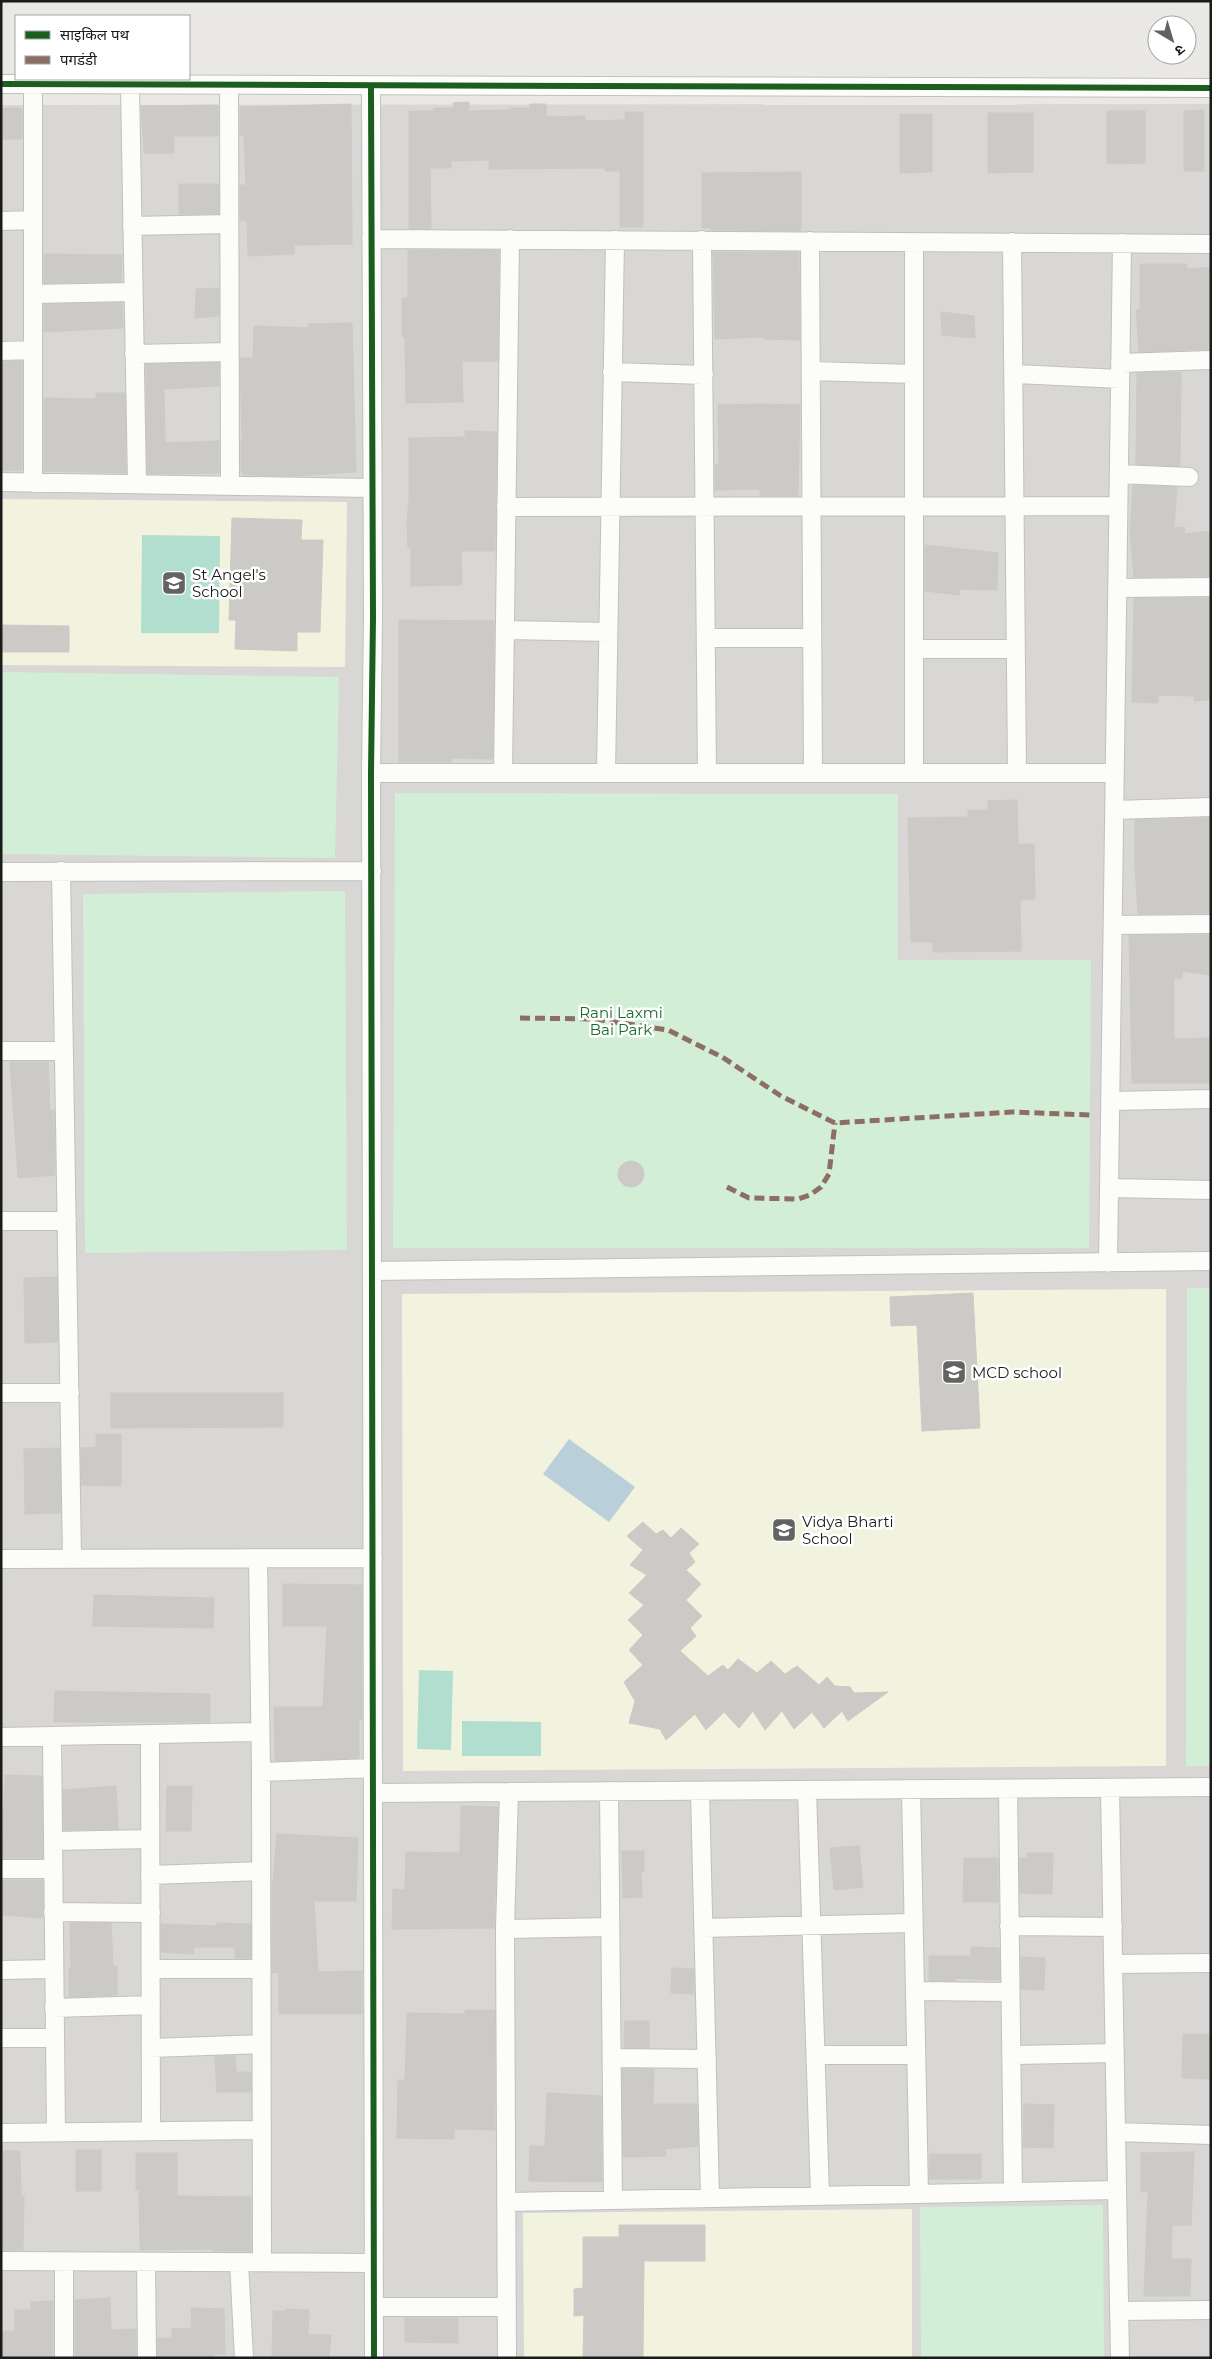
<svg xmlns="http://www.w3.org/2000/svg" width="1212" height="2359" viewBox="0 0 1212 2359" font-family="Montserrat,'Noto Sans Devanagari',sans-serif">
  <style>
    .residential { fill: #d8d7d5 }
    .education { fill: #f1f3de }
    .park { fill: #d2eed6 }
    .pitch { fill: #b2ded0 }
    .water { fill: #b9d0da }
    .building { fill: #cccac7; stroke: #cccac5 }
    .lines { fill: none; stroke-linecap: round; stroke-linejoin: round }
    .street-casing { stroke: #c0c0be; stroke-width: 20 }
    .street { stroke: #fcfcfb; stroke-width: 18 }
    .quiet { stroke: #8d6e63; stroke-width: 5; stroke-dasharray: 10 5; stroke-linecap: butt }
    .cycleway-casing { stroke: #fff; stroke-width: 9 }
    .cycleway { stroke: #1b5e20; stroke-width: 6 }
    .labels { text-anchor: middle; dominant-baseline: central; stroke-width: 5; stroke-linejoin: round; paint-order: stroke }
    .poi-label { font-size: 15px; fill: #1b1b1b; stroke: #fff; text-anchor: start }
    .park-label { font-size: 15px; fill: #146e26; stroke: #fff }
  </style>
  <rect width="100%" height="100%" fill="#e9e8e4"/>
  <path class="residential" d="M 1211,104 L 1211,2358 L 1,2358 L 1,105 Z"/>
  <path class="education" d="M 1,499 L 347,502 L 345,667 L 1,665 Z
    M 1166,1289 L 1166,1766 L 403,1771 L 402,1294 Z
    M 912,2209 L 912,2358 L 524,2358 L 523,2213 Z"/>
  <path class="park" d="M 1,672 L 339,677 L 335,858 L 1,854 Z
    M 395,793 L 898,794 L 898,960 L 1091,960 L 1089,1248 L 393,1248 Z
    M 345,891 L 347,1250 L 85,1253 L 83,894 Z
    M 1187,1288 L 1211,1288 L 1211,1766 L 1186,1766 Z
    M 1103,2205 L 1104,2358 L 921,2358 L 920,2207 Z"/>
  <path class="pitch" d="M 142,535 L 220,536 L 219,633 L 141,633 Z
    M 419,1670 L 453,1671 L 451,1750 L 417,1749 Z
    M 462,1721 L 541,1722 L 541,1756 L 462,1756 Z"/>
  <path class="water" d="M 569,1439 L 635,1487 L 609,1522 L 543,1474 Z"/>
  <path class="building" d="M 469,102 L 469,111 L 509,110 L 509,108 L 530,108 L 530,104 L 546,104 L 546,117 L 585,116 L 585,121 L 625,120 L 625,112 L 643,112 L 643,227 L 620,227 L 620,171 L 605,171 L 605,168 L 489,169 L 489,160 L 451,161 L 451,168 L 430,168 L 431,229 L 409,229 L 409,111 L 434,111 L 434,108 L 454,108 L 453,103 Z
    M 351,104 L 352,244 L 294,245 L 294,254 L 248,256 L 247,221 L 240,221 L 240,185 L 246,185 L 244,135 L 240,135 L 240,107 Z
    M 218,105 L 218,136 L 174,136 L 174,153 L 144,153 L 141,106 Z
    M 1,108 L 22,108 L 22,139 L 1,139 Z
    M 1204,110 L 1204,171 L 1184,171 L 1184,111 Z
    M 1107,111 L 1145,111 L 1145,163 L 1107,164 Z
    M 988,113 L 1033,113 L 1033,172 L 988,173 Z
    M 900,114 L 932,114 L 932,172 L 900,173 Z
    M 801,172 L 801,231 L 711,230 L 711,228 L 702,228 L 702,173 Z
    M 179,184 L 219,184 L 219,214 L 179,214 Z
    M 408,250 L 499,250 L 498,361 L 462,361 L 463,402 L 406,403 L 405,337 L 402,337 L 402,298 L 408,298 Z
    M 713,252 L 799,252 L 800,340 L 764,339 L 764,337 L 715,339 Z
    M 44,254 L 122,255 L 121,282 L 44,283 Z
    M 1140,264 L 1187,264 L 1187,269 L 1211,267 L 1211,349 L 1139,352 L 1136,310 L 1140,309 Z
    M 219,288 L 219,316 L 195,318 L 196,289 Z
    M 122,303 L 123,328 L 44,332 L 44,304 Z
    M 941,312 L 974,316 L 975,338 L 942,335 Z
    M 352,323 L 356,472 L 294,476 L 243,475 L 243,472 L 241,472 L 241,441 L 242,441 L 240,358 L 253,358 L 254,326 L 308,328 L 308,324 Z
    M 22,361 L 22,470 L 1,471 L 1,362 Z
    M 219,363 L 219,386 L 164,389 L 165,443 L 219,441 L 219,473 L 147,474 L 146,364 Z
    M 1181,372 L 1180,466 L 1136,464 L 1137,373 Z
    M 96,393 L 125,393 L 126,473 L 44,471 L 44,398 L 96,399 Z
    M 760,404 L 800,405 L 798,496 L 760,496 L 760,489 L 715,490 L 715,464 L 719,464 L 718,405 Z
    M 465,431 L 497,432 L 495,551 L 461,551 L 462,585 L 411,586 L 411,548 L 408,548 L 407,524 L 409,498 L 409,438 L 465,437 Z
    M 1133,485 L 1177,487 L 1174,528 L 1184,527 L 1185,534 L 1211,531 L 1211,576 L 1134,577 L 1130,534 Z
    M 232,518 L 302,520 L 301,540 L 323,540 L 320,632 L 297,632 L 297,651 L 235,649 L 236,620 L 229,620 Z
    M 925,545 L 998,553 L 997,590 L 960,589 L 959,595 L 925,591 Z
    M 1134,598 L 1211,598 L 1211,700 L 1194,701 L 1194,696 L 1158,695 L 1158,703 L 1132,702 Z
    M 399,620 L 494,621 L 493,759 L 451,758 L 451,762 L 399,762 Z
    M 1,625 L 69,626 L 69,652 L 1,652 Z
    M 1017,800 L 1018,844 L 1034,844 L 1035,899 L 1020,900 L 1021,951 L 933,952 L 933,942 L 911,942 L 908,818 L 968,817 L 968,810 L 988,810 L 988,801 Z
    M 1211,818 L 1211,913 L 1138,914 L 1135,864 L 1135,820 Z
    M 1129,935 L 1211,935 L 1211,975 L 1182,971 L 1182,978 L 1174,978 L 1174,1039 L 1211,1038 L 1211,1083 L 1132,1083 Z
    M 10,1062 L 48,1062 L 50,1110 L 54,1110 L 55,1175 L 18,1178 Z
    M618 1174a13 13 0 1 1 26 0a13 13 0 1 1-26 0Z
    M 57,1277 L 58,1342 L 25,1343 L 24,1278 Z
    M 973,1293 L 980,1428 L 922,1431 L 917,1325 L 891,1326 L 890,1297 Z
    M 111,1393 L 283,1393 L 283,1427 L 111,1428 Z
    M 96,1434 L 121,1434 L 121,1486 L 81,1485 L 81,1448 L 96,1447 Z
    M 60,1448 L 61,1513 L 25,1514 L 24,1449 Z
    M 643,1522 L 656,1534 L 663,1530 L 671,1538 L 681,1528 L 699,1544 L 689,1553 L 695,1562 L 686,1570 L 701,1584 L 686,1600 L 702,1616 L 690,1628 L 696,1636 L 680,1651 L 708,1676 L 723,1665 L 728,1670 L 738,1659 L 757,1673 L 771,1661 L 785,1674 L 797,1666 L 819,1685 L 827,1677 L 835,1686 L 850,1687 L 854,1693 L 888,1692 L 848,1721 L 842,1711 L 824,1728 L 812,1712 L 794,1729 L 782,1711 L 765,1730 L 753,1711 L 739,1728 L 724,1712 L 706,1730 L 695,1714 L 666,1740 L 660,1729 L 629,1723 L 635,1701 L 624,1682 L 643,1665 L 629,1650 L 643,1635 L 628,1620 L 644,1605 L 629,1593 L 647,1575 L 630,1565 L 643,1550 L 627,1536 Z
    M 283,1584 L 362,1585 L 362,1720 L 359,1720 L 359,1758 L 275,1761 L 274,1707 L 323,1707 L 327,1626 L 283,1626 Z
    M 94,1595 L 214,1598 L 213,1628 L 93,1626 Z
    M 55,1691 L 210,1694 L 210,1722 L 54,1722 Z
    M 5,1775 L 42,1776 L 43,1858 L 2,1858 Z
    M 116,1786 L 118,1829 L 64,1830 L 63,1790 Z
    M 167,1786 L 192,1786 L 191,1831 L 166,1831 Z
    M 461,1806 L 498,1807 L 494,1928 L 392,1929 L 393,1889 L 405,1890 L 406,1852 L 460,1853 Z
    M 277,1834 L 358,1838 L 356,1901 L 314,1901 L 318,1972 L 362,1971 L 362,2014 L 279,2014 L 279,1972 L 272,1973 L 272,1891 Z
    M 859,1846 L 863,1887 L 834,1890 L 830,1848 Z
    M 622,1851 L 644,1851 L 644,1872 L 641,1872 L 642,1897 L 623,1898 Z
    M 1027,1853 L 1053,1853 L 1052,1894 L 1020,1893 L 1019,1858 L 1027,1858 Z
    M 964,1858 L 998,1858 L 998,1902 L 963,1902 Z
    M 1,1880 L 43,1880 L 43,1918 L 1,1915 Z
    M 70,1923 L 111,1923 L 113,1966 L 117,1966 L 117,1995 L 69,1997 L 69,1968 L 71,1968 Z
    M 217,1923 L 251,1924 L 251,1958 L 235,1958 L 235,1947 L 194,1947 L 193,1954 L 161,1952 L 161,1924 L 217,1926 Z
    M 971,1947 L 999,1948 L 1000,1980 L 955,1978 L 955,1981 L 929,1981 L 929,1956 L 971,1956 Z
    M 1021,1957 L 1045,1958 L 1044,1990 L 1021,1989 Z
    M 672,1968 L 694,1969 L 694,1994 L 671,1993 Z
    M 465,2010 L 495,2010 L 495,2130 L 454,2129 L 454,2139 L 397,2138 L 398,2080 L 405,2080 L 407,2013 L 465,2014 Z
    M 625,2021 L 649,2021 L 649,2048 L 624,2048 Z
    M 1183,2034 L 1211,2034 L 1211,2079 L 1182,2078 Z
    M 215,2056 L 235,2056 L 236,2072 L 251,2072 L 251,2092 L 217,2092 Z
    M 622,2069 L 654,2069 L 653,2104 L 697,2104 L 698,2146 L 665,2149 L 666,2156 L 623,2157 Z
    M 547,2093 L 601,2096 L 602,2182 L 529,2181 L 530,2146 L 545,2146 Z
    M 1024,2104 L 1054,2105 L 1053,2148 L 1023,2147 Z
    M 76,2150 L 101,2150 L 101,2191 L 76,2191 Z
    M 1,2151 L 20,2151 L 21,2196 L 24,2196 L 23,2250 L 1,2250 Z
    M 1194,2152 L 1191,2225 L 1172,2225 L 1171,2259 L 1191,2259 L 1190,2296 L 1144,2296 L 1148,2192 L 1141,2192 L 1141,2153 Z
    M 136,2153 L 177,2153 L 177,2196 L 251,2197 L 251,2251 L 213,2251 L 213,2249 L 140,2250 L 139,2190 L 136,2190 Z
    M 930,2154 L 981,2154 L 981,2179 L 929,2179 Z
    M 619,2225 L 705,2225 L 705,2261 L 644,2261 L 643,2358 L 583,2358 L 584,2315 L 574,2316 L 574,2289 L 583,2288 L 583,2237 L 619,2237 Z
    M 110,2298 L 111,2330 L 136,2329 L 136,2358 L 75,2357 L 75,2300 Z
    M 53,2301 L 53,2357 L 1,2358 L 1,2331 L 15,2331 L 15,2310 L 31,2310 L 31,2302 Z
    M 191,2308 L 224,2309 L 225,2354 L 214,2354 L 214,2358 L 158,2358 L 157,2338 L 172,2338 L 172,2329 L 192,2328 Z
    M 286,2309 L 309,2310 L 308,2335 L 331,2335 L 329,2358 L 272,2358 L 273,2311 L 286,2311 Z
    M 405,2318 L 458,2318 L 458,2343 L 405,2342 Z"/>
  <g class="lines">
    <defs>
      <path id="street" d="M 1,84 L 1211,88
        M 130,85 L 137,484
        M 229,85 L 230,486
        M 371,86 L 373,618 L 371,773 L 374,2358
        M 1,221 L 33,220
        M 132,226 L 229,224
        M 371,239 L 1211,244
        M 702,240 L 707,773
        M 810,241 L 813,773
        M 914,242 L 914,773
        M 1012,242 L 1017,773
        M 33,294 L 133,292
        M 1,351 L 33,350
        M 134,354 L 229,352
        M 1120,363 L 1211,360
        M 811,371 L 914,374
        M 612,372 L 704,375
        M 1014,374 L 1120,379
        M 1119,474 L 1189,477
        M 1,482 L 371,488
        M 33,483 L 33,84
        M 506,507 L 1118,506
        M 1117,588 L 1211,587
        M 505,630 L 608,632
        M 706,638 L 812,638
        M 914,649 L 1016,649
        M 371,773 L 1114,773
        M 503,773 L 510,239
        M 606,773 L 615,240
        M 1114,810 L 1211,807
        M 61,871 L 72,1559
        M 1,872 L 372,871
        M 1113,925 L 1211,924
        M 1,1051 L 64,1051
        M 1110,1101 L 1211,1099
        M 1109,1188 L 1211,1190
        M 1,1221 L 67,1221
        M 1108,1263 L 1122,243
        M 372,1271 L 1211,1261
        M 1,1393 L 70,1393
        M 258,1558 L 261,1772 L 262,2262
        M 1,1559 L 373,1558
        M 150,1735 L 151,2131
        M 52,1736 L 56,2132
        M 1,1737 L 259,1732
        M 261,1772 L 373,1768
        M 1110,1788 L 1120,2358
        M 911,1789 L 919,2194
        M 1008,1789 L 1013,2192
        M 807,1790 L 820,2196
        M 609,1791 L 613,2200
        M 700,1791 L 710,2198
        M 373,1793 L 1211,1787
        M 53,1841 L 150,1839
        M 1,1869 L 53,1869
        M 150,1875 L 260,1871
        M 53,1912 L 151,1913
        M 1009,1926 L 1113,1927
        M 703,1928 L 913,1923
        M 505,1929 L 610,1927
        M 1113,1964 L 1211,1963
        M 151,1969 L 260,1969
        M 1,1970 L 54,1969
        M 915,1991 L 1010,1992
        M 54,2008 L 151,2005
        M 1,2038 L 55,2038
        M 151,2048 L 261,2044
        M 816,2055 L 916,2055
        M 1011,2055 L 1115,2053
        M 612,2058 L 707,2059
        M 1116,2132 L 1211,2135
        M 1,2133 L 261,2130
        M 506,2202 L 1117,2190
        M 1,2261 L 374,2263
        M 64,2262 L 64,2358
        M 146,2262 L 147,2358
        M 239,2262 L 244,2358
        M 374,2307 L 507,2307
        M 1119,2311 L 1211,2310
        M 507,2358 L 505,1929 L 509,1792"/>
    </defs>
    <use href="#street" class="street-casing"/>
    <use href="#street" class="street"/>
    <path class="quiet" d="M 520,1018 L 594,1019 L 668,1030 L 722,1057 L 781,1096 L 835,1123 L 1012,1112 L 1090,1115
      M 727,1187 L 749,1198 L 798,1199 L 810,1195 L 821,1187 L 829,1174 L 835,1123"/>
    <defs>
      <path id="cycleway" d="M 1,84 L 1211,88
        M 371,86 L 373,618 L 371,773 L 374,2358"/>
    </defs>
    <use href="#cycleway" class="cycleway-casing"/>
    <use href="#cycleway" class="cycleway"/>
  </g>
  <defs>
    <symbol id="school-square" viewBox="-11 -11 22 22"><rect x="-9" y="-9" width="18" height="18" rx="4" fill="#636361" stroke="#fff"/><path d="M0-5L7-2L0 1L-7-2ZM-4 1L0 2.5L4 1V4Q0 6-4 4Z" fill="#fff"/></symbol>
  </defs>
  <g fill-rule="evenodd">
    <use href="#school-square" x="160" y="569" width="28" height="28"/>
    <use href="#school-square" x="940" y="1358" width="28" height="28"/>
    <use href="#school-square" x="770" y="1516" width="28" height="28"/>
  </g>
  <g class="labels">
    <g class="poi-label">
      <text x="192" y="574">St Angel's<tspan x="192" dy="17">School</tspan></text>
      <text x="972" y="1372">MCD school</text>
      <text x="802" y="1521">Vidya Bharti<tspan x="802" dy="17">School</tspan></text>
    </g>
    <g class="park-label">
      <text x="621" y="1012">Rani Laxmi<tspan x="621" dy="17">Bai Park</tspan></text>
    </g>
  </g>
  <rect width="1212" height="2359" fill="none" stroke="#1b1b1b" stroke-width="5"/>
  <rect x="15" y="15" width="175" height="65" fill="#ffffff" stroke="#a4a4a4"/>
  <rect x="25" y="31" width="25" height="8" fill="#1b5e20" stroke="#a4a4a4"/>
  <text x="60" y="40" font-size="15" fill="#1b1b1b">साइकिल पथ</text>
  <rect x="25" y="56" width="25" height="8" fill="#8d6e63" stroke="#a4a4a4"/>
  <text x="60" y="65" font-size="15" fill="#1b1b1b">पगडंडी</text>
  <g transform="translate(1172 40) rotate(142)"><circle r="24" fill="#ffffff" stroke="#a4a4a4"/>
  <path d="M0-4L9 19L0 12L-9 19Z" fill="#636361"/>
  <text y="-8" font-size="14" font-weight="bold" text-anchor="middle" fill="#1b1b1b">उ</text>
  </g>
</svg>
